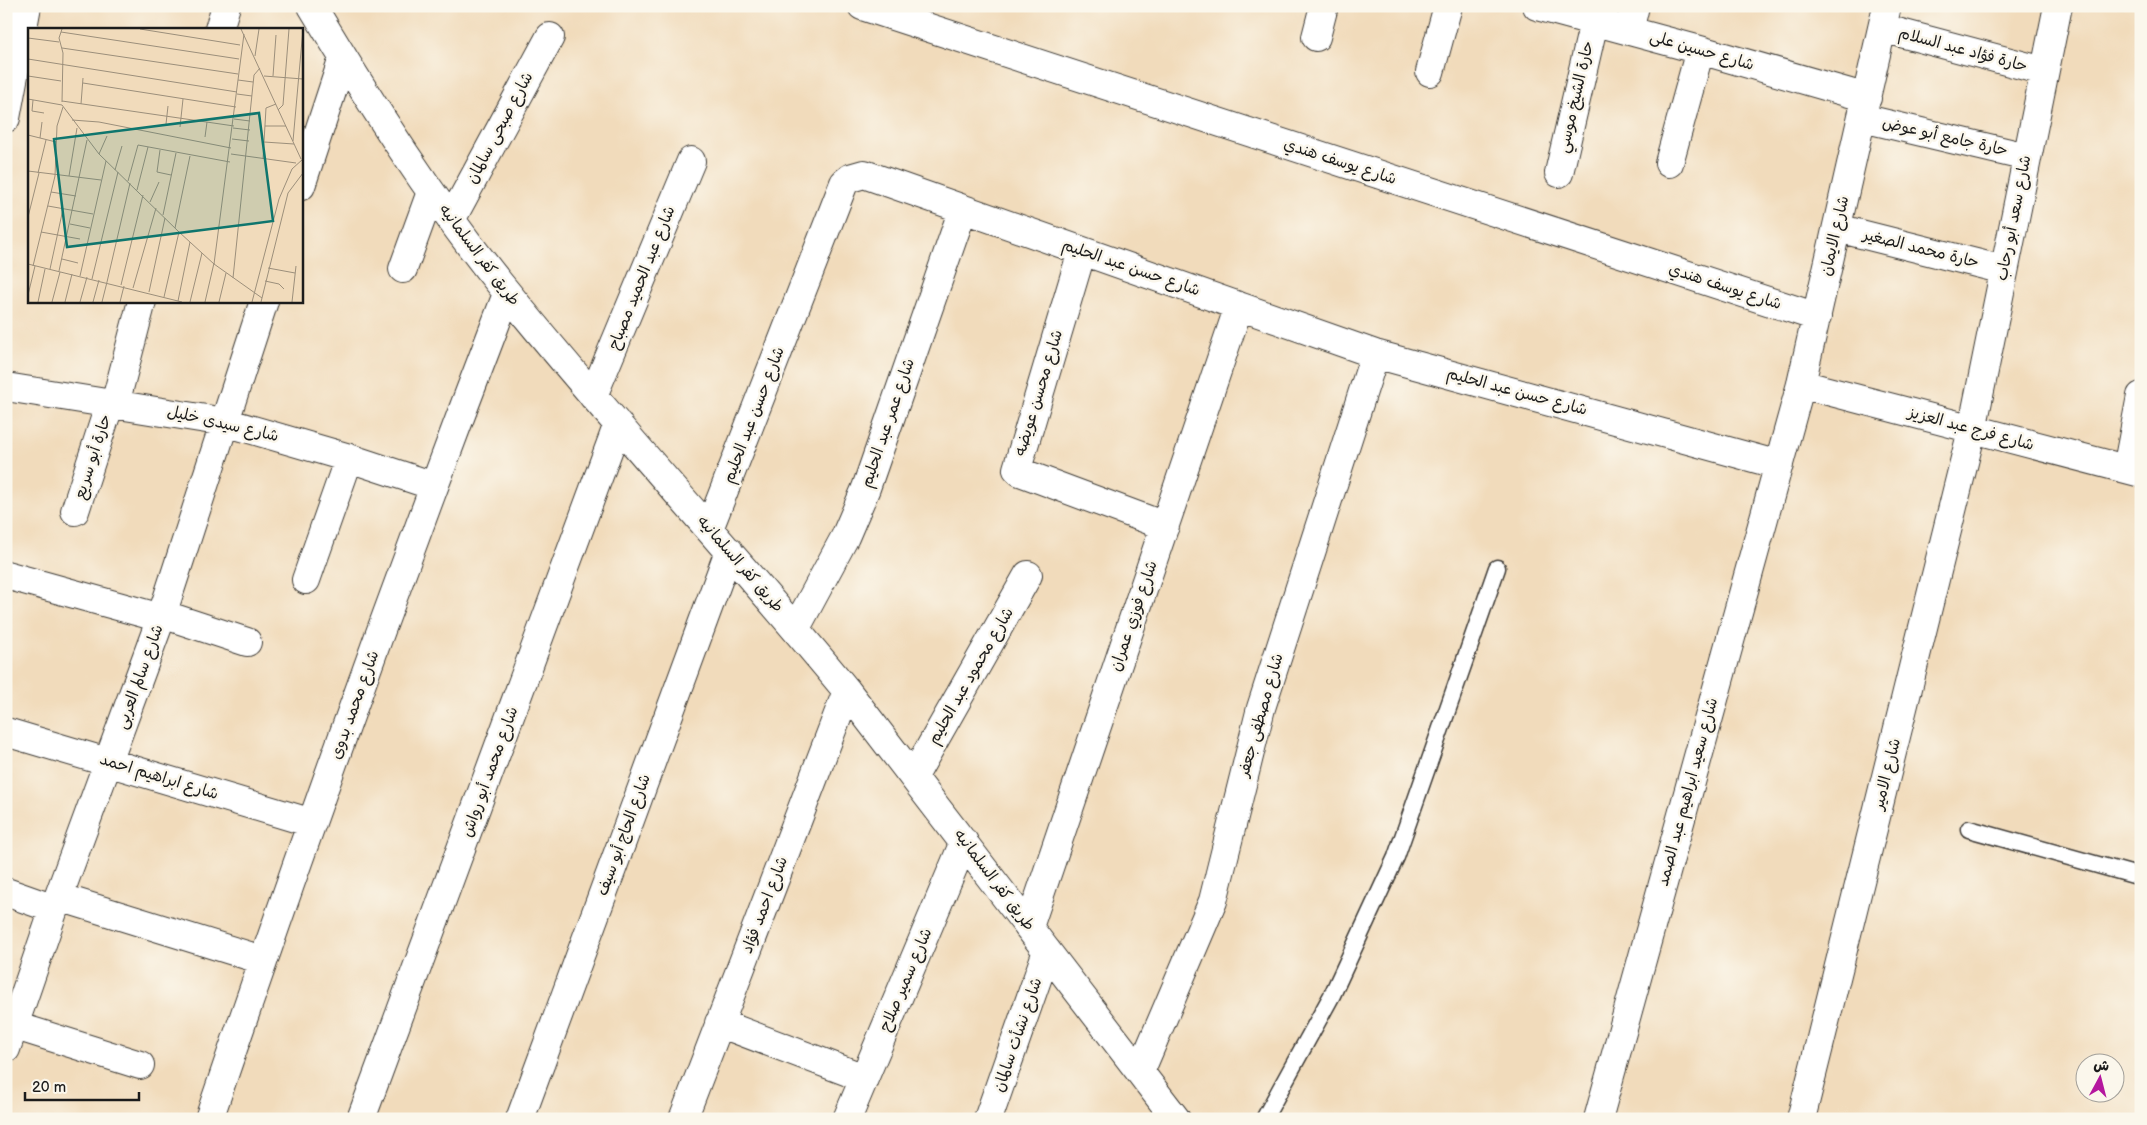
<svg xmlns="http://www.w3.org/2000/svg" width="2147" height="1125" viewBox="0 0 2147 1125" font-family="'Balsamiq Sans','Playpen Sans Arabic',sans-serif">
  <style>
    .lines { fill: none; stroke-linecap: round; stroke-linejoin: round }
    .lane-casing { stroke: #3c3934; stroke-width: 19 }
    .street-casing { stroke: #3c3934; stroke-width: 30 }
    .lane { stroke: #fff; stroke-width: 16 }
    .street { stroke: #fff; stroke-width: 28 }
    .labels { text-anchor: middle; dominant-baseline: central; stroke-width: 5; stroke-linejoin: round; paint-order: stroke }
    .street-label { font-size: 16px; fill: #1c1c1c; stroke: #fbf7ec }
    .inset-road { fill: none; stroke: #9c8f7b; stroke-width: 1 }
    .view { fill: #0f766e; fill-opacity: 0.15; stroke: #0f766e; stroke-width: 2.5 }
    .inset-edge { fill: none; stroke: #1c1c1c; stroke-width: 2.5 }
  </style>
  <rect width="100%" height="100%" fill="#fbf7ec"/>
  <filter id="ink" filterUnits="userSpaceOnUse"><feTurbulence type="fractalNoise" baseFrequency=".02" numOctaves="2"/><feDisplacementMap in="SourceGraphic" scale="10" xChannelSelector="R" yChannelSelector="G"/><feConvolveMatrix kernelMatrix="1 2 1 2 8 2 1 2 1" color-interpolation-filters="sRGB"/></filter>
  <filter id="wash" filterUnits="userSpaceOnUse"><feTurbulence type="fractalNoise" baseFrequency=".0096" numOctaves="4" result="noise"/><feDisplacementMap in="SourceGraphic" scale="20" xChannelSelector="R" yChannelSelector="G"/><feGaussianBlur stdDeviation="1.12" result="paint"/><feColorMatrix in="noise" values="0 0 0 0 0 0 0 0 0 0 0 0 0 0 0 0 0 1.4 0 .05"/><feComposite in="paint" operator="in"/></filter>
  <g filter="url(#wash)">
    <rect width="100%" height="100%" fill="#f1dbbb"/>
  </g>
  <g filter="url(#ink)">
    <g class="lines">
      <defs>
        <path id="lane" d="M 1969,829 L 2141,877
          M 1264,1119 L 1332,995 L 1396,857 L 1497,568"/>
        <path id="street" d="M 312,6 C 372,106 435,205 509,295 C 618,430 737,557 847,691 L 1176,1119
          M 862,6 L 1817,317
          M 1537,6 L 1700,50 L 1867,98
          M 1882,28 L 2044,71
          M 219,29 L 226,6
          M 1629,31 L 1635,6
          M 1316,37 L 1324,6
          M 1430,72 L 1448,6
          M 6,118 L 27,6
          M 1862,118 L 2027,157
          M 1669,163 L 1700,50
          M 1559,173 L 1594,22
          M 301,186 L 343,58
          M 451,220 L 550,37
          M 1837,228 L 2004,270
          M 1082,251 L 1017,469 L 1020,472 L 1165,526
          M 403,269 L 431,192
          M 1801,384 L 2141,473
          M 6,387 L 225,422 L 349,458 L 434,486
          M 593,396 L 691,161
          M 115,404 L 142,301
          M 2127,469 L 2141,396
          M 75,511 L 110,403
          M 709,529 L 844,183 L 850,178 L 864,174 L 1375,354 L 1779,465
          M 6,575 L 161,618
          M 306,580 L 349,458
          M 162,614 L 247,642
          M 796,628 L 845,537 L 866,488 L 963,209
          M 6,732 L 312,823
          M 914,776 L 1028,575
          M 6,892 L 54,909
          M 59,897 L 262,960
          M 1029,927 L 1239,306
          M 6,1023 L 140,1065
          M 719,1023 L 864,1078
          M 6,1049 L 54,909 L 161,618 L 264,301
          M 1140,1072 L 1213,901 L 1261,708 L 1375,354
          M 209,1119 C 303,842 402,567 507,294
          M 361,1119 L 618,424
          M 520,1119 L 729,551
          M 683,1119 L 847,691
          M 847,1119 L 964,842
          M 988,1119 L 1047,951
          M 1598,1119 L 1801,384 L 1887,6
          M 1801,1119 L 1972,430 L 2058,6"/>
      </defs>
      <use href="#lane" class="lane-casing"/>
      <use href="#street" class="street-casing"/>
      <use href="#lane" class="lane"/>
      <use href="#street" class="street"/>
    </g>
  </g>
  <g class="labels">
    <g class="street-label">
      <text transform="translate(1963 50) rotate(15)">حارة فؤاد عبد السلام</text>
      <text transform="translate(1702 51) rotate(16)">شارع حسين على</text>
      <text transform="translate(1576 97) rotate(-77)">حارة الشيخ موسي</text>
      <text transform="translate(500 128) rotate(-62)">شارع صبحى سالمان</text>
      <text transform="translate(1945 137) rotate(13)">حارة جامع أبو عوض</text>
      <text transform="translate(1340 162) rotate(18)">شارع يوسف هندي</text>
      <text transform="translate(2014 218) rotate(-79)">شارع سعد أبو رحاب</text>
      <text transform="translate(1835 236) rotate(-77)">شارع الايمان</text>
      <text transform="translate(1921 249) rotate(14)">حارة محمد الصغير</text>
      <text transform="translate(479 255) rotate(53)">طريق كفر السلمانيه</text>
      <text transform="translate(1131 268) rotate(19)">شارع حسن عبد الحليم</text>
      <text transform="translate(642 278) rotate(-68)">شارع عبد الحميد مصباح</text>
      <text transform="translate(1725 287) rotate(18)">شارع يوسف هندي</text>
      <text transform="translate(1517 392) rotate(15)">شارع حسن عبد الحليم</text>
      <text transform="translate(1039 393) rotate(-73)">شارع محسن عويضه</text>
      <text transform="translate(754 415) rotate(-69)">شارع حسن عبد الحليم</text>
      <text transform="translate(888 423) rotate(-71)">شارع عمر عبد الحليم</text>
      <text transform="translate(223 424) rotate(13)">شارع سيدى خليل</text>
      <text transform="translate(1971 429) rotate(15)">شارع فرج عبد العزيز</text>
      <text transform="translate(93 457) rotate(-72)">حارة أبو سريع</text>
      <text transform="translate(740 564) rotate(49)">طريق كفر السلمانيه</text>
      <text transform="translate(1134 616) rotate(-71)">شارع فوزي عمران</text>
      <text transform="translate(971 676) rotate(-60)">شارع محمود عبد الحليم</text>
      <text transform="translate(140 677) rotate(-70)">شارع سالم العربى</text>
      <text transform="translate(355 705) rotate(-70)">شارع محمد بدوى</text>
      <text transform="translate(1261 715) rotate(-74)">شارع مصطفى جعفر</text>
      <text transform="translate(490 772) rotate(-70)">شارع محمد أبو رواش</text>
      <text transform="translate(1887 774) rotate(-76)">شارع الامير</text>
      <text transform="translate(159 777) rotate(17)">شارع ابراهيم احمد</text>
      <text transform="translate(1688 792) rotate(-75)">شارع سعيد ابراهيم عبد الصمد</text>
      <text transform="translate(624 835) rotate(-70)">شارع الحاج أبو سيف</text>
      <text transform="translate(994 880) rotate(53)">طريق كفر السلمانيه</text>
      <text transform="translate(765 905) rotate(-69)">شارع احمد فؤاد</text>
      <text transform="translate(906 980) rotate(-67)">شارع سمير صلاح</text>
      <text transform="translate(1018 1035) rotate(-71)">شارع نشأت سالمان</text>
    </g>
  </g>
  <g transform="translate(28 28)">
    <rect width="275" height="275" fill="#f1dbbb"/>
    <path class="inset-road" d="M 34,1 L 31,10 L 35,25 L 34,74M 112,1 L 212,17M 213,1 L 273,131M 33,4 L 211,31M 0,10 L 31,14M 34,20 L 210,46M 227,28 L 231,1M 0,31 L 209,64M 0,48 L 33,53M 236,48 L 275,51M 245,48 L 248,7M 210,52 L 225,54M 55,55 L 208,79M 209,66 L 224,68M 0,71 L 34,77 L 71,126 L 151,204 L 186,236 L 234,270M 5,72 L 4,83 L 16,85M 34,73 L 206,98M 53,76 L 55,50M 250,82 L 255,77 L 261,1M 206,91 L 222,93M 44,92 L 71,94 L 203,120M 138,96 L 140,78M 237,98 L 258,98M 152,99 L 155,71M 205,100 L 222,102M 0,107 L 28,114M 177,109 L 179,94M 12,110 L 14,94M 204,111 L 221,113M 265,113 L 275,1M 236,114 L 266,116M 132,122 L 129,144 L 143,147M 71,126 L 79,108M 203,126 L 268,135M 235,131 L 238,80 L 248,76M 87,142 L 94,118M 0,143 L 73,152M 10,145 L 18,112M 41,148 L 49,100M 100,153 L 110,117 L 202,134M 109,162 L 120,119M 23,164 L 48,168M 122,174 L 131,154M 20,178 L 65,186M 135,187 L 148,125M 0,189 L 11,145M 42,196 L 62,200M 147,200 L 162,128M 13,204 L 52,211M 34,231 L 50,235M 0,236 L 154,274M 186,236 L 216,6M 5,238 L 27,148 L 29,98 L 35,79M 240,240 L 267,245M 22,241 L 35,181M 31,243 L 59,112M 52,248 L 78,133M 205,250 L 226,47 L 232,40M 64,251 L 90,144M 237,253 L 251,256 L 256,261M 79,254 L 102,155M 93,257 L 115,167M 105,260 L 128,180M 121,264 L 137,190M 0,267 L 7,238M 136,269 L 151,204M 150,273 L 162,214M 10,274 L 17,241M 24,274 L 32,244M 37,274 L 44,246M 52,274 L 59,249M 65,274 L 71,252M 74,274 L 79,254M 92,274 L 96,258M 162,274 L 174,225M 177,274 L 186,235M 191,274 L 198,245M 224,274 L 251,171 L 264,141 L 275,131M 233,274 L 260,165 L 275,145M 264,274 L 268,238"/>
    <path class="view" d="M 231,85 L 245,193 L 39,219 L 26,111 Z"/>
    <rect width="275" height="275" class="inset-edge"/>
  </g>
  <rect width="2147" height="1125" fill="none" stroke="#fbf7ec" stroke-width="25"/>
  <g transform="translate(2100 1078) rotate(7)"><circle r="24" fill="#fbf7ec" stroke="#a29f99"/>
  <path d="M0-4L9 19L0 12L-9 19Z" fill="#b5179e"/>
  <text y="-8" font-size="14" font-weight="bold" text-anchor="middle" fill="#1c1c1c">ش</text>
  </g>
  <path d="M25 1092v8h114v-8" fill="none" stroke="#1c1c1c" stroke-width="2.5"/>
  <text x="32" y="1092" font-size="15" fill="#1c1c1c" stroke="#fbf7ec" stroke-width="4" paint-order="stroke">20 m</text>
</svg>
